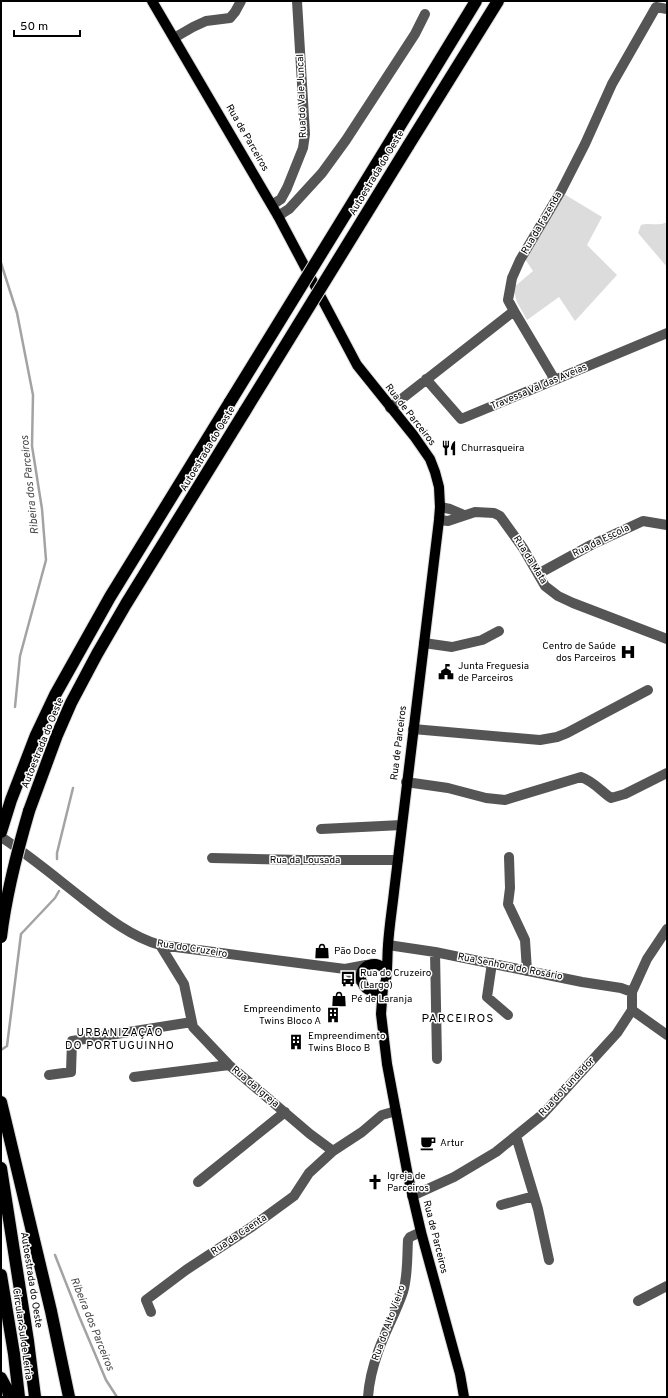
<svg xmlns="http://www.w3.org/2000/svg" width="668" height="1398" viewBox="0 0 668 1398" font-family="Overpass,sans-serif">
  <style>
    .green { fill: #dcdcdc }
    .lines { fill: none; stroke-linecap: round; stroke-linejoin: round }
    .stream { stroke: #a3a3a3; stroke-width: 2.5 }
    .major-casing { stroke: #dbdbdb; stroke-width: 12 }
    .highway-casing { stroke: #dbdbdb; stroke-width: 14 }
    .minor { stroke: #555; stroke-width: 10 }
    .major { stroke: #000; stroke-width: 10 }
    .highway { stroke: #000; stroke-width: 12 }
    .highway-bridge-casing { stroke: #dbdbdb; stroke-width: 14; stroke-linecap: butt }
    .highway-bridge { stroke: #000; stroke-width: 12 }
    .labels { text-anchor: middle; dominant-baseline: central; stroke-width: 3; stroke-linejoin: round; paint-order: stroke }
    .street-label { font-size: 10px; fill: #000; stroke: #fff }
    .poi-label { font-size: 10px; fill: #000; stroke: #fff; text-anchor: start }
    .water-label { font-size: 11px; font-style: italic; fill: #444; stroke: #fff }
    .neighbourhood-label { font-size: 11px; letter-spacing: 1px; fill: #000; stroke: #fff }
    .quarter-label { font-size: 12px; letter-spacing: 1px; fill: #000; stroke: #fff }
  </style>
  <rect width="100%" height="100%" fill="#fff"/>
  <path class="green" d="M 564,194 L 602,217 L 587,245 L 617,275 L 575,321 L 559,297 L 527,320 L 517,302 L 513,288 L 533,271 L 525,259 Z
    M 667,222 L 667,267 L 638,233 L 641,225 C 650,222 656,227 667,222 Z"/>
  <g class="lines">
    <path class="stream" d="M 1,263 L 17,313 L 33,395 L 32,446 L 42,509 L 46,560 L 20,656 L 15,707
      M 57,859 L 57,853 L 73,788
      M 1,1050 L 7,1046 L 21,934 L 55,898 L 59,891
      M 55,1255 L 79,1316 L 106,1380 L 117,1397"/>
    <defs>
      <path id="major" d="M 152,1 L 278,216 L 357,365 L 414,436 L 430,459 L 435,472 L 439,487 L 440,507 L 439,520 C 425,644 408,768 394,892 C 392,910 389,928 388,946 C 387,955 388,980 384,985 C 380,993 369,993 364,986 C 353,971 373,954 386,971
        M 383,987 L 381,1014 L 387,1064 L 408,1176 L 421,1232 L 460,1374 L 464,1397"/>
      <path id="highway" d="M 393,137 L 476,1
        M 408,146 L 498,1
        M 29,811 L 57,735 L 71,703 L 97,654 L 126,604 L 245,411
        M 1,832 L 11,800 L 36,735 L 55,695 L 110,597 L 230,402
        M 1,1102 L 51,1311 L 69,1397
        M 1,1168 L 28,1341 L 35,1397
        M 1,1275 L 14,1354 L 19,1397
        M 1,1378 L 8,1391 L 9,1397"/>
    </defs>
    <use href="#major" class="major-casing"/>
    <use href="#highway" class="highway-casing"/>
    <path class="minor" d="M 174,38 L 193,27 L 206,21 L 230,18 L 235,12 L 241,1
      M 272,205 L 281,199 L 287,188 L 303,148 L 305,134 L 297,1
      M 278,216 L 289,209 L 322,173 L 346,140 L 415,34 L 425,14
      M 514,311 L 555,380
      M 426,379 L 461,419 L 667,333
      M 390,408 L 514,311 L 508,300 L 512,278 L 520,260 L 561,191 L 585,144 L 612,84 L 656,7 L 667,9
      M 440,507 L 450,509 L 464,515
      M 439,520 L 448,521 L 475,512 L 494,513 L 500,516 L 523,548 L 545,586 L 558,596 L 573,603 L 667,639
      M 538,574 L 591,545 L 643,521 L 667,525
      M 424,643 L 452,647 L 482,640 L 499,631
      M 413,729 L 540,740 L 557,737 L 567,733 L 648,690
      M 406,782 L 448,788 L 486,798 L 505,800 L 581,777 C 593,781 601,791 611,798 L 625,794 L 667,773
      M 321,829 L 402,825
      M 1,837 C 29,855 55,877 82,898 C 105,916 131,937 160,945 L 345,969 L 366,965
      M 509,857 L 510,888 L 508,904 L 525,940 L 527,971
      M 212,858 L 303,860 L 398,860
      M 160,945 L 184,984 L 193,1027 L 229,1065 L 310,1134 L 333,1151 L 362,1132 L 382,1115 L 396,1111
      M 388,945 L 435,952 L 582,982 L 621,988 L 632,992
      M 435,952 L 437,1059
      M 492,963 L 487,997 L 508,1015
      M 345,969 L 362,982
      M 632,1010 L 667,1035
      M 49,1075 L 71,1072 L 72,1041 L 192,1022
      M 134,1077 L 229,1065
      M 516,1136 L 538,1209 L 549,1260
      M 198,1182 L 285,1112
      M 412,1196 L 454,1177 L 496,1152 L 543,1114 L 617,1033 L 632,1010 L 632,992 L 647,959 L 667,929
      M 501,1205 L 534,1196
      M 638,1301 L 667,1286
      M 151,1312 L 146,1300 L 186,1270 L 253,1226 L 294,1196 L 309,1173 L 333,1151
      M 368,1397 C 369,1382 373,1366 378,1352 C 385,1331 396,1313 403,1292 C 408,1276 407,1257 408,1240 L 410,1237 L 421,1232"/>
    <use href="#major" class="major"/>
    <use href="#highway" class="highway"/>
    <defs>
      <path id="highway-bridge" d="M 230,402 L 393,137
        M 245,411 L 408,146
        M 1,937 C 6,894 17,852 29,811"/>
    </defs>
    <use href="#highway-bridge" class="highway-bridge-casing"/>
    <use href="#highway-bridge" class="highway-bridge"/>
  </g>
  <defs>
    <symbol id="restaurant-bare" viewBox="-9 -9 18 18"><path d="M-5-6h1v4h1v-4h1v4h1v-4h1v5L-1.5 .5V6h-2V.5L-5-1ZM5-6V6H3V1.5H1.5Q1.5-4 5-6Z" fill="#000" stroke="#fff" stroke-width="2.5" paint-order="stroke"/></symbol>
    <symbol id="hospital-bare" viewBox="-9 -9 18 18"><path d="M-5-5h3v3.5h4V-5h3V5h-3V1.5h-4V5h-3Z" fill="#000" stroke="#fff" stroke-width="2.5" paint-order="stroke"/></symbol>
    <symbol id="civic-bare" viewBox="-9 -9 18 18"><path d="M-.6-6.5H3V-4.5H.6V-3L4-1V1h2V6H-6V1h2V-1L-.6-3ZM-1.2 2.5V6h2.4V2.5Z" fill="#000" stroke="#fff" stroke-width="2.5" paint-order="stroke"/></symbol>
    <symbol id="shop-bare" viewBox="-9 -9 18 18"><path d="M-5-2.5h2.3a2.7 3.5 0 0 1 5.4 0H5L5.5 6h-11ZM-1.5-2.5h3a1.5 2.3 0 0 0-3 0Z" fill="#000" stroke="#fff" stroke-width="2.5" paint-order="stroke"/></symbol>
    <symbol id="bus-bare" viewBox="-9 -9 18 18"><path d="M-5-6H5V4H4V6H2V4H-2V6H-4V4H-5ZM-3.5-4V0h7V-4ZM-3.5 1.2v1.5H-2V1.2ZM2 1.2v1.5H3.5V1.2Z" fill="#000" stroke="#fff" stroke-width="2.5" paint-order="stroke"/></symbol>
    <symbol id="building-bare" viewBox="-9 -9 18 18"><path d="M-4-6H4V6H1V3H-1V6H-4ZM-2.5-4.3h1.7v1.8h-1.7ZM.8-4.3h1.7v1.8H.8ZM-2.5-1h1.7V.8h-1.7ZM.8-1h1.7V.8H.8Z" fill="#000" stroke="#fff" stroke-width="2.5" paint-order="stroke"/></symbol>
    <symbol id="cafe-bare" viewBox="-9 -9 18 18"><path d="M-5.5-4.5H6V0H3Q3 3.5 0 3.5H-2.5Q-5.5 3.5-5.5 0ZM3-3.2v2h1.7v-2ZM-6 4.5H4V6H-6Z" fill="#000" stroke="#fff" stroke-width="2.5" paint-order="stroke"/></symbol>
    <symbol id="church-bare" viewBox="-9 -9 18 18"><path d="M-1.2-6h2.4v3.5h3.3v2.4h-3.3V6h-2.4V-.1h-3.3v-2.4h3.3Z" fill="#000" stroke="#fff" stroke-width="2.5" paint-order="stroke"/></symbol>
  </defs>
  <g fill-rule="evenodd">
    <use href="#restaurant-bare" x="438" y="437" width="22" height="22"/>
    <use href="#hospital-bare" x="617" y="641" width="22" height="22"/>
    <use href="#civic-bare" x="435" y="661" width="22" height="22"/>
    <use href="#shop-bare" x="311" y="940" width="22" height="22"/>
    <use href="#bus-bare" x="337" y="968" width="22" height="22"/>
    <use href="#shop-bare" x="328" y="988" width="22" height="22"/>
    <use href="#building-bare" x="322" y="1004" width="22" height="22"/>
    <use href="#building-bare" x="285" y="1031" width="22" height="22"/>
    <use href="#cafe-bare" x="417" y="1132" width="22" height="22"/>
    <use href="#church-bare" x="364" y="1171" width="22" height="22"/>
  </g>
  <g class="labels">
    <g class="street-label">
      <text transform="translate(302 96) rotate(-92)">Rua do Vale Juncal</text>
      <text transform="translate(247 138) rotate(60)">Rua de Parceiros</text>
      <text transform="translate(377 173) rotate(-59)">Autoestrada do Oeste</text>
      <text transform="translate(542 223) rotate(-60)">Rua da Fazenda</text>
      <text transform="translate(539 387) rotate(-23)">Travessa Val das Aveias</text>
      <text transform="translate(410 415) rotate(52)">Rua de Parceiros</text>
      <text transform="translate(208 449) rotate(-59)">Autoestrada do Oeste</text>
      <text transform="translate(601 541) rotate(-26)">Rua da Escola</text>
      <text transform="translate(530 560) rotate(58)">Rua da Mata</text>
      <text transform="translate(43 743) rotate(-68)">Autoestrada do Oeste</text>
      <text transform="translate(399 743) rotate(-83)">Rua de Parceiros</text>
      <text x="305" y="860">Rua da Lousada</text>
      <text transform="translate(192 949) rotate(9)">Rua do Cruzeiro</text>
      <text transform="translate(510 967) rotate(11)">Rua Senhora do Rosário</text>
      <text transform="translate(255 1087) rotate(40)">Rua da Igreja</text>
      <text transform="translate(567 1087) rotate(-47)">Rua do Fundador</text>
      <text transform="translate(239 1235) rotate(-34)">Rua da Caenta</text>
      <text transform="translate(435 1237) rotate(76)">Rua de Parceiros</text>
      <text transform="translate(31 1280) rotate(81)">Autoestrada do Oeste</text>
      <text transform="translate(389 1323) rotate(-70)">Rua do Alto Vieiro</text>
      <text transform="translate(22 1334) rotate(82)">Circular Sul de Leiria</text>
    </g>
    <g class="poi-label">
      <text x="461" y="448">Churrasqueira</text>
      <text x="616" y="646" text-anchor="end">Centro de Saúde<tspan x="616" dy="12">dos Parceiros</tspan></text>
      <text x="458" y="666">Junta Freguesia<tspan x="458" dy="12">de Parceiros</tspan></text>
      <text x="334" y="951">Pão Doce</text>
      <text x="360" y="973">Rua do Cruzeiro<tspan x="360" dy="12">(Largo)</tspan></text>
      <text x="351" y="999">Pé de Laranja</text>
      <text x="321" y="1009" text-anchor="end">Empreendimento<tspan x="321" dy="12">Twins Bloco A</tspan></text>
      <text x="308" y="1036">Empreendimento<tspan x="308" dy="12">Twins Bloco B</tspan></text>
      <text x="440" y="1143">Artur</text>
      <text x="387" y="1176">Igreja de<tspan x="387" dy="12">Parceiros</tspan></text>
    </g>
    <g class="water-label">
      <text transform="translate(30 485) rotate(-96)">Ribeira dos Parceiros</text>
      <text transform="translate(92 1324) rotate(68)">Ribeira dos Parceiros</text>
    </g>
    <g class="neighbourhood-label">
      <text x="120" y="1033">URBANIZAÇÃO<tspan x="120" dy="13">DO PORTUGUINHO</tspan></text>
    </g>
    <g class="quarter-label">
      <text x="458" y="1019">PARCEIROS</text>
    </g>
  </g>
  <rect width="668" height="1398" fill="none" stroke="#000000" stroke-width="4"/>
  <path d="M14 30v6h66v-6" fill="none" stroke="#000000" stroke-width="2"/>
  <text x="20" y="30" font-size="12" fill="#000000" stroke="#ffffff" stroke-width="3" paint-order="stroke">50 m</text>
</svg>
